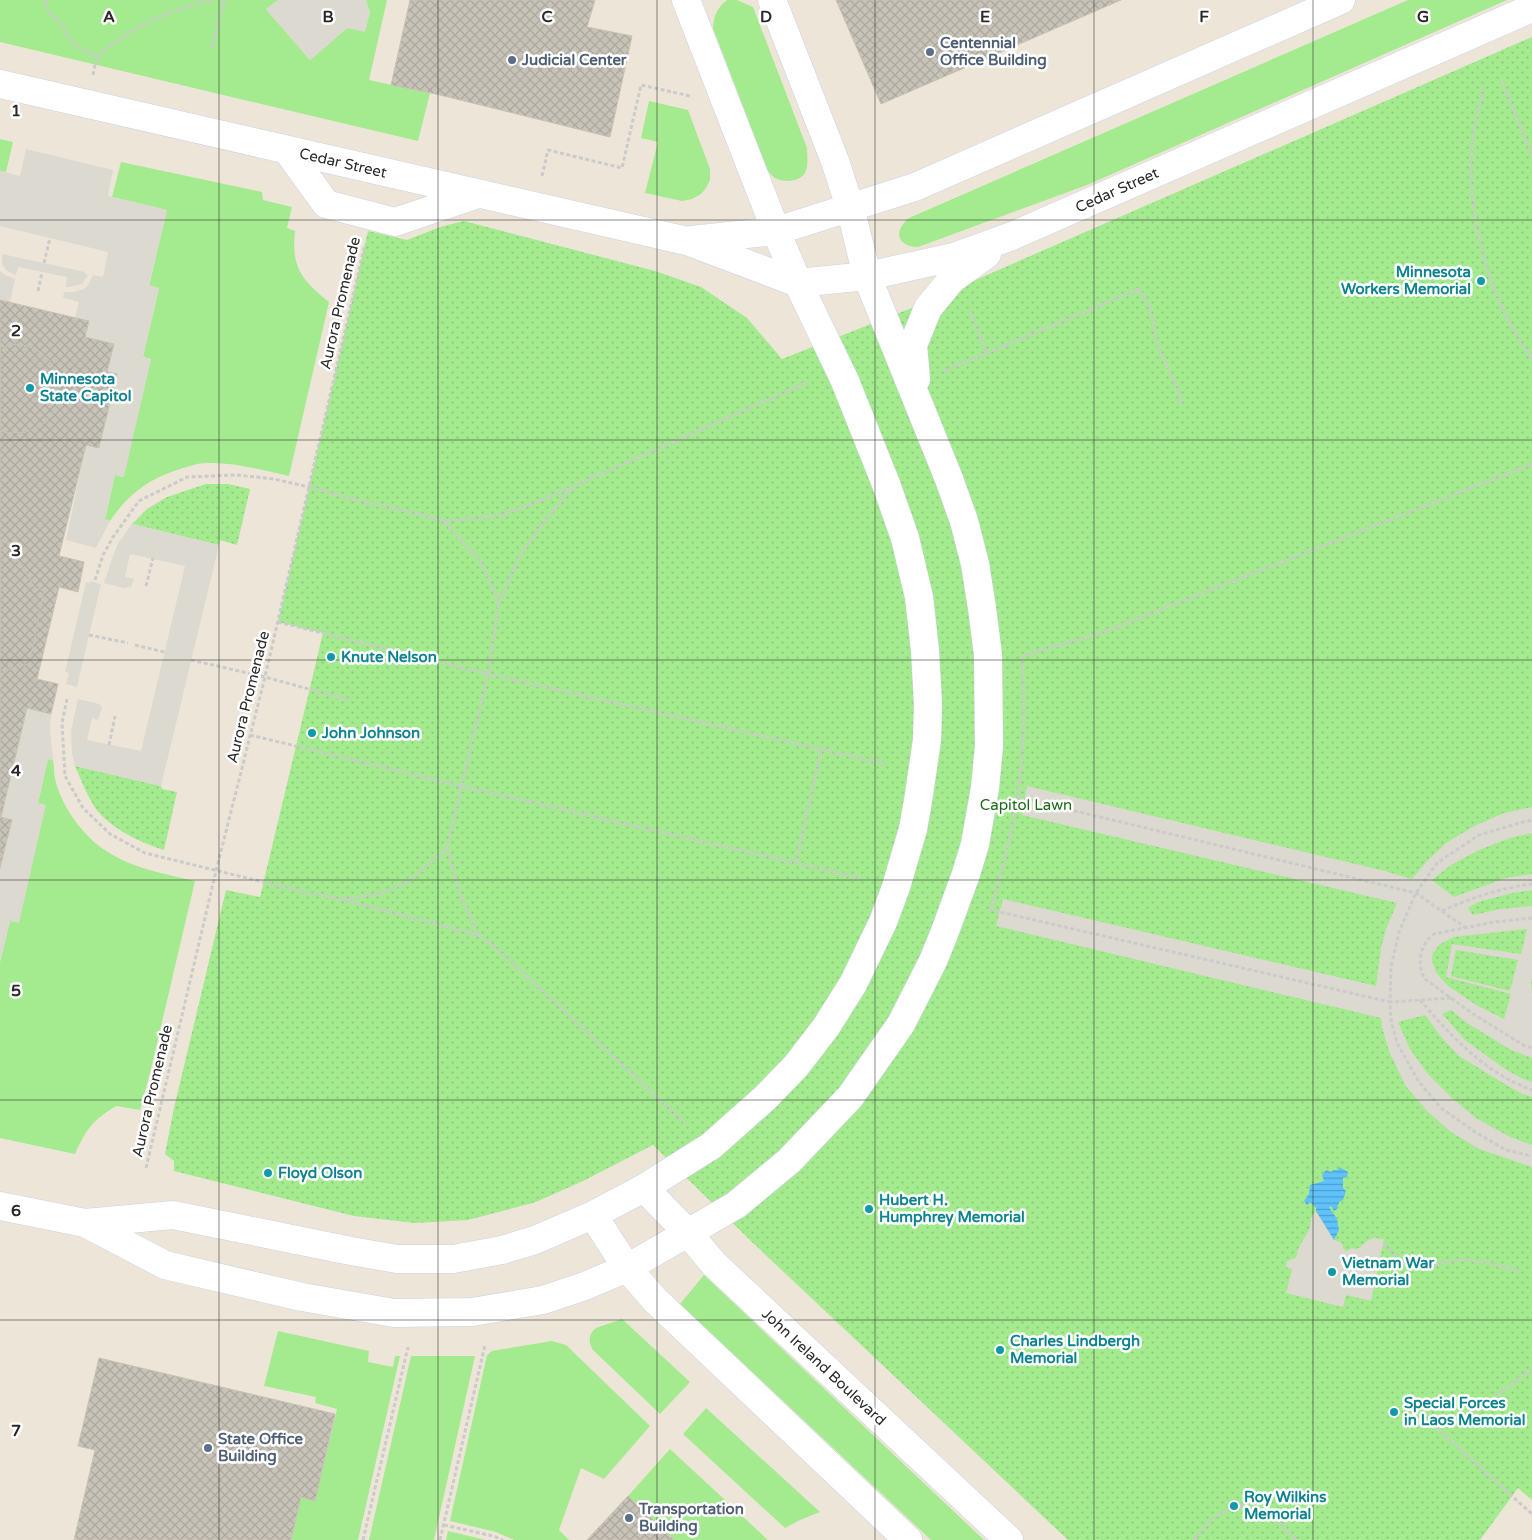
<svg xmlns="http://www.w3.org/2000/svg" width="1532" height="1540" viewBox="0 0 1532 1540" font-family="'Varela Round',sans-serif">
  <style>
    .grass { fill: #a4ea8e }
    .park { fill: url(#park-dots) }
    .plaza { fill: #dcd9d0; fill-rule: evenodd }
    .water { fill: url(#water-rules) }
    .building { fill: url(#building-cross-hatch); stroke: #c8c2b2 }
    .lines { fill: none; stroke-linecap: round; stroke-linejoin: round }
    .minor-casing { stroke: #cdcfe4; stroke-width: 29 }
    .path { stroke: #cbcbcb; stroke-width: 3; stroke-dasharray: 4 2.5; stroke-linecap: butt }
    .minor { stroke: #fff; stroke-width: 28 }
    .grid { fill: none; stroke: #282828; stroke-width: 1; stroke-opacity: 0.55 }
    .service-dot { fill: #5c6f8a; stroke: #fff; stroke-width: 2 }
    .culture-dot { fill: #0f9aa8; stroke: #fff; stroke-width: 2 }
    .labels { text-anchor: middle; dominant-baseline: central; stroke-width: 5; stroke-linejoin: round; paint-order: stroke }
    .service-label { font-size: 15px; font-weight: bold; fill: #4e5e75; stroke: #fff; text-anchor: start }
    .street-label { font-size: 15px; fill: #282828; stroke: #fff }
    .culture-label { font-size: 15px; font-weight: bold; fill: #0d838f; stroke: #fff; text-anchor: start }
    .park-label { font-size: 15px; fill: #1b6c12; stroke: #fff }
    .grid-label { font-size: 16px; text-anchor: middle; font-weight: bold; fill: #282828; stroke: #fff; stroke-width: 5; stroke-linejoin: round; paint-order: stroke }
  </style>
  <defs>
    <pattern id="park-dots" width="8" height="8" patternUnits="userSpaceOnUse" patternTransform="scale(1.25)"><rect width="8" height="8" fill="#a4ea8e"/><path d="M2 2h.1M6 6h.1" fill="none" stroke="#8dc97a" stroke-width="1.8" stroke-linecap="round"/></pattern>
    <pattern id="water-rules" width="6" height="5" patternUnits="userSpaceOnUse" patternTransform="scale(1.25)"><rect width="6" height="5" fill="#5fc2fb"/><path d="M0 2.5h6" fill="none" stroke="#4e9ecb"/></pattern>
    <pattern id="building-cross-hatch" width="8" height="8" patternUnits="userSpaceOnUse" patternTransform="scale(1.25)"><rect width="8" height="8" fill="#c8c3b8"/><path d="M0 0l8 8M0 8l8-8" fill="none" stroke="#aca89e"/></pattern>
  </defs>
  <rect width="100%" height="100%" fill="#ede6d8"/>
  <path class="grass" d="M 0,0 L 278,0 L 266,9 L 310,60 L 347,28 L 359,30 L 370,13 L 366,0 L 387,0 L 369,80 L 430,93 L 418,141 L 0,42 Z
    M 727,0 L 737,0 L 753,7 L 807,148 C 807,156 809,165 805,173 C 799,182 784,183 775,178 C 772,176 769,172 767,169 L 713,28 C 714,15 717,8 727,0 Z
    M 1408,0 L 1507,0 L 1087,185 L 918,247 C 897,247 893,231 909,218 Z
    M 649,101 L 688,110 L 710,169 L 710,180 L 706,188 L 701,194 L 692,199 L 682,201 L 645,193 L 658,142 L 641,138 Z
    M 0,139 L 13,142 L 6,172 L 0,171 Z
    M 121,162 L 262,192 L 263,200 L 292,207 L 287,228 L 295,231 C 291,268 302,280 329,302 L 289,476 C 262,470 234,462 206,463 C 198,463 190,466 183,468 C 150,478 129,493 110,521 L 105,519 L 115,475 L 123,477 L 151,359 L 143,357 L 159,288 L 149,286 L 167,210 L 112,197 Z
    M 48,759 L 53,760 C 54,766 54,773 55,779 C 61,806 84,838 108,852 C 134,869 166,874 195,881 L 151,1069 L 140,1110 L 116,1106 C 92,1121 87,1128 75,1154 L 0,1138 L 0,962 L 10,921 L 18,922 L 45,805 L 38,803 Z
    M 704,1275 L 984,1540 L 931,1540 L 680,1304 Z
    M 622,1319 L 690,1382 L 660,1414 L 593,1350 C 588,1342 588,1334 596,1328 Z
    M 278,1331 L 369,1351 L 368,1362 L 393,1367 L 395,1356 L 400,1356 L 358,1540 L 291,1540 L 301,1497 L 315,1500 L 337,1409 L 315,1403 L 316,1397 L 264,1386 Z
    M 552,1341 L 566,1345 L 650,1426 L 604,1479 L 581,1468 L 559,1530 L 569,1540 L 514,1540 L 496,1532 L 450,1521 L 487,1355 L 492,1351 Z
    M 411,1356 L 475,1356 L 434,1540 L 369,1540 Z
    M 706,1408 L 820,1512 L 800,1520 L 785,1528 L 683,1434 Z
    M 670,1449 L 768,1540 L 674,1540 L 628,1496 Z
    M 448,1531 L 486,1540 L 446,1540 Z"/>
  <path class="park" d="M 1532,37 L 1532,1500 L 1518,1488 L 1480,1540 L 1068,1540 L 753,1243 L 653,1145 L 583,1181 L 536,1202 L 468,1220 L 415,1223 L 354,1216 L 174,1171 L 174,1161 L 165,1154 L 174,1108 L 226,890 L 260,897 L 323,633 L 278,622 L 368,231 L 407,240 L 440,227 L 464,221 L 655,271 L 701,287 L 747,318 L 782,359 L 909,309 Z
    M 206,484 L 228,484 L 250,489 L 237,545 L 220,540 L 219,545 L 132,524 L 147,509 L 167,497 Z
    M 75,766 L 161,786 L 162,789 L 177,792 L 164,850 C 141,843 110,828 95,808 C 87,795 81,780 75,766 Z"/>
  <path class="plaza" d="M 278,0 L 366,0 L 370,13 L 365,32 L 347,28 L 310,60 L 266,9 Z
    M 26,149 L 113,170 L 108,196 L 167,210 L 149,285 L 159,288 L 143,357 L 151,359 L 124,477 L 115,475 L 105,519 L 110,521 L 96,548 L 66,540 L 86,445 L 100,448 L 116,375 L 107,372 L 114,344 L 85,337 L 89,321 L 75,318 L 79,302 L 63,298 L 64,292 L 74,292 L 84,289 L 88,285 L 93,275 L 103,277 L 108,252 L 0,226 L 0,171 L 20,176 Z
    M 2,254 L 85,272 L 85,274 L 88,275 L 82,284 L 70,287 L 66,287 L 67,277 L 18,267 L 16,275 L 11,273 L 6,270 L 2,264 Z
    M 0,271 L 5,275 L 15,279 L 10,303 L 0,300 Z
    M 132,524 L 219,545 L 161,786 L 75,766 L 72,753 L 71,731 L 78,699 L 99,704 L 102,707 L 98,720 L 92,718 L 87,740 L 141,751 L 185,566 L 130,554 L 125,577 L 134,579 L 131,587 L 124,588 L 104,583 L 114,553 L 119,542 Z
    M 90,581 L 101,584 L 77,687 L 66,684 L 69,673 L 65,672 L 86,582 L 90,583 Z
    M 27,708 L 51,714 L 50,729 L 53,760 L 48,759 L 38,803 L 46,805 L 19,923 L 10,921 L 0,962 L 0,868 L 11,820 L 1,817 Z
    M 1027,786 L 1385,871 L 1412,879 L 1426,862 L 1446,843 L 1474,826 L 1504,813 L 1532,807 L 1532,833 L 1510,838 L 1479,850 L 1451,865 L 1432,880 L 1454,897 L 1505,878 L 1532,874 L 1532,890 L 1512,893 L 1478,902 L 1468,908 L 1473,915 L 1500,909 L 1532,906 L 1532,978 L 1531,984 L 1532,994 L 1532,1058 L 1511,1050 L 1467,1023 L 1451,1010 L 1442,1014 L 1465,1040 L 1505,1069 L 1523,1079 L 1532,1082 L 1532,1097 L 1522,1094 L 1503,1083 L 1459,1056 L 1441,1037 L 1425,1015 L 1398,1022 L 1410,1049 L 1428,1074 L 1452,1098 L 1476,1118 L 1510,1137 L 1532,1145 L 1532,1167 L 1479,1149 L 1451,1132 L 1428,1112 L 1405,1085 L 1389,1051 L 1382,1027 L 1381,1018 L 996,926 L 1003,899 L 1376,986 L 1381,948 L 1386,929 L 1397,903 L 1022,815 ZM 1527,929 L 1521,954 L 1452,944 L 1446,977 L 1511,994 L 1504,1019 L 1476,1005 L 1447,985 L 1436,972 L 1432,960 L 1433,953 L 1440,944 L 1454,937 ZM 1456,950 L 1518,960 L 1510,991 L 1451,976 Z
    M 1316,1211 L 1334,1240 L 1342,1243 L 1343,1248 L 1346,1251 L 1352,1248 L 1355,1249 L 1359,1248 L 1368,1240 L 1374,1238 L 1384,1239 L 1371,1301 L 1346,1295 L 1343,1307 L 1286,1293 L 1292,1269 L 1286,1267 L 1287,1261 L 1296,1258 L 1298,1249 L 1310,1228 L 1311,1218 Z"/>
  <path class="water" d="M 1339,1167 L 1348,1172 L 1347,1177 L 1343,1178 L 1343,1188 L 1346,1191 L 1343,1200 L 1339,1202 L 1337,1209 L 1334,1211 L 1331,1206 L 1329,1207 L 1337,1219 L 1339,1230 L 1334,1240 L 1316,1211 L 1316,1208 L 1310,1202 L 1307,1205 L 1304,1201 L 1309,1194 L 1310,1185 L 1324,1181 L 1322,1175 L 1326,1170 L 1331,1172 L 1333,1170 L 1338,1170 Z"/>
  <path class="building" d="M 410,0 L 595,0 L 587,27 L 632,36 L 610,137 L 436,94 L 391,85 Z
    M 836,0 L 1121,0 L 881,104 Z
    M 0,300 L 89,321 L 85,337 L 114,344 L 107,372 L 117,374 L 99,448 L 86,445 L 59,556 L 84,562 L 78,592 L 59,587 L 37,679 L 58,684 L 51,714 L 27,708 L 1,817 L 12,820 L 0,868 Z
    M 19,344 L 30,347 L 41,352 L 50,361 L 59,379 L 59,398 L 54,412 L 42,425 L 26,432 L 8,433 L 0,431 L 0,347 Z
    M 0,541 L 20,546 L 17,558 L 35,588 L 44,590 L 29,665 L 18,665 L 0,675 Z
    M 99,1358 L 335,1414 L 315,1501 L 301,1497 L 291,1540 L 74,1540 L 95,1450 L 78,1446 Z
    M 628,1496 L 674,1540 L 587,1540 Z"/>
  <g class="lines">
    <defs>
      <path id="minor" d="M 0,84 L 687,241 L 798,283 L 867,276 L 899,269 L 954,257 L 1012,236 L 1532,8
        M 287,150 L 326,204 L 395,222 L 478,194
        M 691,240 L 776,231 L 915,187 L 1341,0
        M 916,379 L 913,345 L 928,308 L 952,279 L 987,254
        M 644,1188 L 688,1233 L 714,1264 L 1009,1540
        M 0,1206 L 85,1223 L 173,1215 L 351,1251 L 397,1259 L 453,1259 L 502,1250 L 535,1240 L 593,1215 L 644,1188 L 711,1146 L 765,1098 L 796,1066 L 826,1027 L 853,984 L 883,922 L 896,887 L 913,829 L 918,801 L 927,740 L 928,704 L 925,650 L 919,597 L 905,538 L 886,484 L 845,381 L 798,283 L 776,231 L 686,0
        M 593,1215 L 627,1268 L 655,1300 L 908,1540
        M 85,1223 L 165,1265 L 302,1297 L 394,1313 L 472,1312 L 543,1300 L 585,1286 L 627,1268 L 736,1205 L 789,1161 L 850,1097 L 901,1024 L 933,961 L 944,934 L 966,874 L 975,844 L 985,788 L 989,746 L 988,655 L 982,608 L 975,564 L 964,521 L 949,479 L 867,276 L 850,207 L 835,161 L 772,0"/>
    </defs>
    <use href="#minor" class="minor-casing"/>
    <path class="path" d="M 45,0 C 45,14 58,18 65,29 C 68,34 68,40 73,43 C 80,49 89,52 97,58
      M 212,48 L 224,0
      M 93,75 C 94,69 95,62 99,57 C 104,49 112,44 120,39 C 148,19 180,7 213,0
      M 1502,81 L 1532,156
      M 1483,88 C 1480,104 1475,121 1473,137 C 1464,208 1488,301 1532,358
      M 542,176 L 548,150 L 622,168 L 641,85 L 690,96
      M 44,263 L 50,238
      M 38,291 L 42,272
      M 970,311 L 987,354
      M 944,371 L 1139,289 L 1150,309 L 1159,350 L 1178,389 L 1181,406
      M 1532,464 L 1101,633 L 1022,656 C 1025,713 1024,771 1012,828 C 1006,856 998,883 991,910 L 1390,1002 L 1391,1020 L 1397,1043 L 1419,1082 L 1441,1108 L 1475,1132 L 1506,1150 L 1532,1156
      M 444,522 L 480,560 L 499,602
      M 95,580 L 103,555 L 113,537 L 139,501 L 187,477 L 237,475 L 274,479 L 309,487 L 360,501 L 411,512 L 444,521 L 498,516 L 535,503 L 574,486 L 808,382
      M 146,586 L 153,558
      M 278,622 L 488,674 L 886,764
      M 89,635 L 128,643
      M 135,645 L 164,652
      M 191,660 L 265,677 L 349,700
      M 67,699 L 62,723 L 65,776 L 83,808 L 110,834 L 145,853 L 304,892 L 341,899 L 478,935 L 495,947 L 685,1123
      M 250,735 L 461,786 L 861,878
      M 109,745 L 115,716
      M 1017,797 L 1416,893 L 1466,928
      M 796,862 L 821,751
      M 343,899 L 380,894 L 409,881 L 447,848
      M 1442,911 C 1470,898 1501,888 1532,884
      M 1532,918 L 1494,922 L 1434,934 C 1420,944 1416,964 1425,979 L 1473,1014 L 1525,1046 L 1532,1048
      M 478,935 L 460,894 L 447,848 L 488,674 L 499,602 L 522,552 L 545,520 L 572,488
      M 1451,998 L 1390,1002 L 1391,967 L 1399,932 L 1416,893 L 1437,863 L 1479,835 L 1523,822 L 1532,820
      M 1420,1000 C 1451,1036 1486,1074 1532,1090
      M 146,1168 L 216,871 L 265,677 L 365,244
      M 1383,1246 C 1394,1249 1399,1263 1411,1266 C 1430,1270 1448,1259 1466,1260 C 1484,1261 1502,1267 1520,1271
      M 1432,1424 L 1532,1514
      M 1432,1424 L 1444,1425 L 1473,1413 L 1510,1386 L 1532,1368
      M 444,1525 L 493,1536 L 503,1540
      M 363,1540 L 408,1347
      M 440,1540 L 485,1345
      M 1194,1540 C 1202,1532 1209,1521 1218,1515 C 1251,1490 1274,1517 1296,1540"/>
    <use href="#minor" class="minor"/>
  </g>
  <path class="grid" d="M 219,0 L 219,1540M 438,0 L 438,1540M 657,0 L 657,1540M 875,0 L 875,1540M 1094,0 L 1094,1540M 1313,0 L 1313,1540M 0,220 L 1532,220M 0,440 L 1532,440M 0,660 L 1532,660M 0,880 L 1532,880M 0,1100 L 1532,1100M 0,1320 L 1532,1320"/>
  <g class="service-dot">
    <circle cx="930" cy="52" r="5"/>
    <circle cx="512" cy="60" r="5"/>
    <circle cx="208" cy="1448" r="5"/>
    <circle cx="629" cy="1518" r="5"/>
  </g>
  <g class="culture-dot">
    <circle cx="1481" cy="281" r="5"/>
    <circle cx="30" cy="388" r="5"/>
    <circle cx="331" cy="657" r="5"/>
    <circle cx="312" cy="733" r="5"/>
    <circle cx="268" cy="1173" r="5"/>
    <circle cx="869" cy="1209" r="5"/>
    <circle cx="1332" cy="1272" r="5"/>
    <circle cx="1000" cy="1350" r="5"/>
    <circle cx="1394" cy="1412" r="5"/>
    <circle cx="1234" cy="1506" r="5"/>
  </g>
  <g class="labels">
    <g class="service-label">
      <text x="940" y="43">Centennial<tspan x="940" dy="17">Office Building</tspan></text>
      <text x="522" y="60">Judicial Center</text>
      <text x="218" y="1439">State Office<tspan x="218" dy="17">Building</tspan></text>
      <text x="639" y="1509">Transportation<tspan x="639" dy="17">Building</tspan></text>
    </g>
    <g class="street-label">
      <text transform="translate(343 163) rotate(13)">Cedar Street</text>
      <text transform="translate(1117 190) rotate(-24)">Cedar Street</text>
      <text transform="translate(340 303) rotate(-77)">Aurora Promenade</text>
      <text transform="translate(248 697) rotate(-76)">Aurora Promenade</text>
      <text transform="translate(152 1091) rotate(-77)">Aurora Promenade</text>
      <text transform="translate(824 1367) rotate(43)">John Ireland Boulevard</text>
    </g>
    <g class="culture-label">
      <text x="1471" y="272" text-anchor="end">Minnesota<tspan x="1471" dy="17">Workers Memorial</tspan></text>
      <text x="40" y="379">Minnesota<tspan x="40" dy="17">State Capitol</tspan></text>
      <text x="341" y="657">Knute Nelson</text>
      <text x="322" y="733">John Johnson</text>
      <text x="278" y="1173">Floyd Olson</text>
      <text x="879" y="1200">Hubert H.<tspan x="879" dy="17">Humphrey Memorial</tspan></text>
      <text x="1342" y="1263">Vietnam War<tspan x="1342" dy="17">Memorial</tspan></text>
      <text x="1010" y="1341">Charles Lindbergh<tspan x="1010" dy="17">Memorial</tspan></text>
      <text x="1404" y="1403">Special Forces<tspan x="1404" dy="17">in Laos Memorial</tspan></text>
      <text x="1244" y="1497">Roy Wilkins<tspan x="1244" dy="17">Memorial</tspan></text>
    </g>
    <g class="park-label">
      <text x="1026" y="805">Capitol Lawn</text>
    </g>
  </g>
  <g class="grid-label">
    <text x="109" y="22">A</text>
    <text x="328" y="22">B</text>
    <text x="547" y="22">C</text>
    <text x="766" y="22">D</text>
    <text x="985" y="22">E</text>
    <text x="1204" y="22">F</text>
    <text x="1423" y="22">G</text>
    <text x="16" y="116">1</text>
    <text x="16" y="336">2</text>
    <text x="16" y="556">3</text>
    <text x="16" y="776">4</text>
    <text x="16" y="996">5</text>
    <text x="16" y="1216">6</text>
    <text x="16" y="1436">7</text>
  </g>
</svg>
